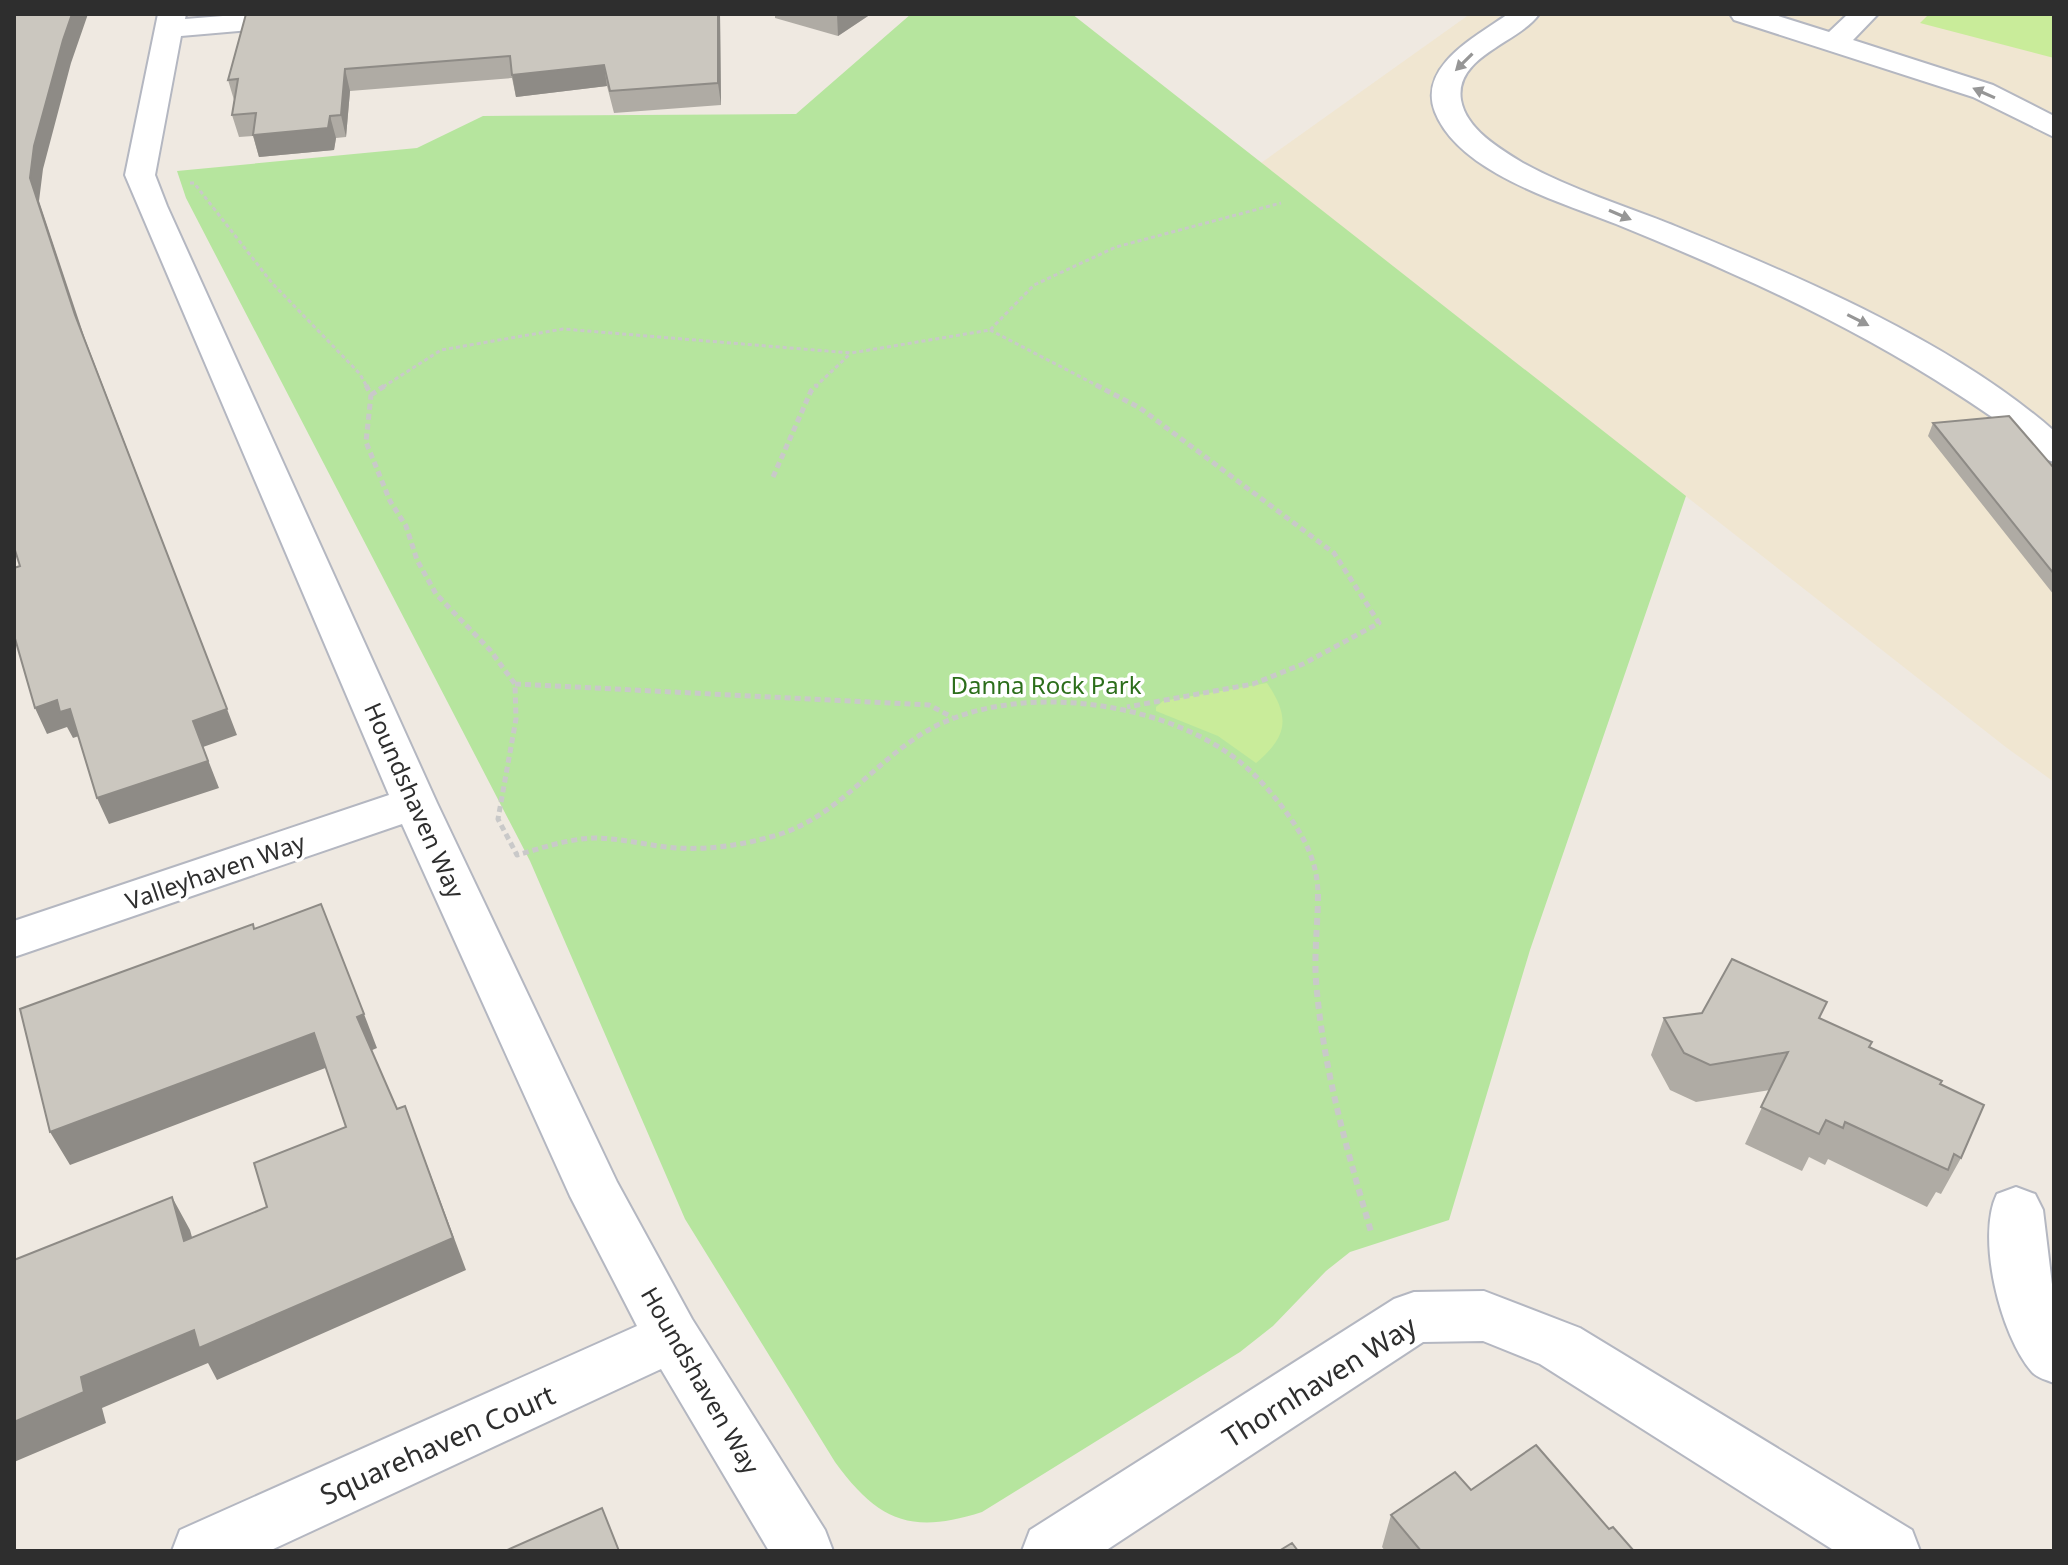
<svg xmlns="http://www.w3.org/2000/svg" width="2068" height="1565" viewBox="0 0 2068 1565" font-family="'Noto Sans',sans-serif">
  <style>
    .education { fill: #f0e6d1 }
    .green { fill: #b6e59e }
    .pitch { fill: #c9ec9a }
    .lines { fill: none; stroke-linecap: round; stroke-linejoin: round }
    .minor-casing { stroke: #b4b7c1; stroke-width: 4 }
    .path-far2 { stroke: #c9c9c9; stroke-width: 3; stroke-dasharray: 4 3; stroke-linecap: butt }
    .path-far1 { stroke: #c9c9c9; stroke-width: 5; stroke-dasharray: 6 4; stroke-linecap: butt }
    .path { stroke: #c9c9c9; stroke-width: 6; stroke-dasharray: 7 5; stroke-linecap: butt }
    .minor { fill: #fff; fill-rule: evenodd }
    .wall { fill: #afaba4 }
    .shaded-wall { fill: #8e8b86 }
    .building { fill: #cbc7bf; stroke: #8e8b86; stroke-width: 2 }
    .oneway { fill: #969696 }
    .labels { text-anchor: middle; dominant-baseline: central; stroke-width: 7; stroke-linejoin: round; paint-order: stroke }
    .park-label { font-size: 24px; fill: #2c6e1b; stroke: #fff }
    .street-label { font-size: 24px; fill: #2e2e2e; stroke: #fff }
    .near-street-label { font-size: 28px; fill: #2e2e2e; stroke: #fff }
  </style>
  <rect width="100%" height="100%" fill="#efe9e1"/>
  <path class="education" d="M 1470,14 L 2054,14 L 2054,782 L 2007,748 L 1261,163 Z"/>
  <path class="green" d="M 911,14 L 1072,14 L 1686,496 L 1530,950 L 1449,1220 L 1350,1252 L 1326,1271 L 1273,1326 L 1240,1352 L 982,1512 C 911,1535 878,1521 835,1462 L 685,1219 L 530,861 L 186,198 L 177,171 L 417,148 L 483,116 L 796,114 Z"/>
  <path class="pitch" d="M 1929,14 L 2054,14 L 2054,58 L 1920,23 Z
    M 1267,683 C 1291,718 1287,737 1256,763 L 1218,736 L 1156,711 L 1156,707 L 1163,701 Z"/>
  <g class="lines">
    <defs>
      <path id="minor" d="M 158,14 L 186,14 L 185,19 L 248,14 L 359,14 L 355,20 L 345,22 L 181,36 L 155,175 L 167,206 L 437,803 L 617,1182 L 692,1319 L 825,1530 L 833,1551 L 769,1551 L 661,1369 L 269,1551 L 172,1551 L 180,1530 L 637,1326 L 570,1196 L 402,824 L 14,957 L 14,921 L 389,795 L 125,175 Z
        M 1508,14 L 1539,14 C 1519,43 1454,56 1461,100 C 1466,129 1500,149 1523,163 C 1570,189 1625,206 1675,226 C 1800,277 1953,342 2054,431 L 2054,462 C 2034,457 2022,440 2006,427 C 1990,415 1973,404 1956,393 C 1885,347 1810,308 1733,274 C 1694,256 1655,240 1616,224 C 1561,202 1459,173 1435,112 C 1417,66 1477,36 1508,14 Z
        M 1730,14 L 1772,14 L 1829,32 L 1848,14 L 1878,14 L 1853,40 L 1993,85 L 2054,116 L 2054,137 L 1973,97 L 1734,20 Z
        M 2016,1187 L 2035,1194 L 2043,1210 L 2054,1301 L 2054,1383 C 2047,1380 2037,1378 2032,1372 C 2000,1335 1976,1237 1997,1194 Z
        M 1484,1291 L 1580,1328 L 1912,1530 L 1920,1551 L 1835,1551 L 1540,1364 L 1483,1341 L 1423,1342 L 1105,1551 L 1022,1551 L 1030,1530 L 1394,1299 L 1414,1292 Z"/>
    </defs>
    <use href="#minor" class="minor-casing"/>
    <path class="path-far2" d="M 190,183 L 194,183 L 272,283 L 360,374 L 367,387
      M 990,330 L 1100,387
      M 383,387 L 441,350 L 563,329 L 851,353 L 990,330 L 1034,285 L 1116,247 L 1281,203
      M 815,387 L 850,354"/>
    <path class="path-far1" d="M 366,385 L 371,395 L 366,442 L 390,501 L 406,526 L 417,560 L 436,594 L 490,650 L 515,684 L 516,719 L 498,819 L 517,855 C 542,848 567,839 594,838 C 618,838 642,844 666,847 C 702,851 739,846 774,836 C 845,816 882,747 949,720 C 1032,686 1154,702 1228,753 C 1250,768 1267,787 1283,808 C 1304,836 1318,861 1318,896
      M 1096,385 L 1140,408 L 1334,553 L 1379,623 L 1303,664 L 1253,684 L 1127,707
      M 371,395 L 386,385
      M 773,477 L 811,391 L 817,385
      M 515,684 L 929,705 L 952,717"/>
    <path class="path" d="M 1318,894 C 1318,923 1314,952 1316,981 C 1323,1069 1347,1150 1372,1235"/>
    <use href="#minor" class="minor"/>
  </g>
  <path class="wall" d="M 246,14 L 720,14 L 721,105 L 614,113 L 607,86 L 516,97 L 512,78 L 350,91 L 346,137 L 336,138 L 334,150 L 259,157 L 253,136 L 239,137 L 232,115 L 234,100 L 228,80 Z
    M 775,14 L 871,14 L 838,36 L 775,18 Z
    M 1933,423 L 2054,468 L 2054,595 L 1928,436 Z
    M 1664,1018 L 1819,1018 L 1869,1048 L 1940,1084 L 1961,1158 L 1941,1194 L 1936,1192 L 1927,1207 L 1828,1159 L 1825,1165 L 1809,1157 L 1802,1171 L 1745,1144 L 1770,1090 L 1696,1102 L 1670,1090 L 1651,1055 Z
    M 1471,1490 L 1609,1529 L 1634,1551 L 1385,1551 L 1382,1547 L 1391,1515 Z"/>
  <path class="shaded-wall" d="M 72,14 L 88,14 L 71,63 L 43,169 L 39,201 L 85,339 L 237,735 L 203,747 L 219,788 L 109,824 L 97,798 L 193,721 L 75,315 L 30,178 L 34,146 L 63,40 Z
    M 718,14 L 720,14 L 721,105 L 718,83 Z
    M 837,14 L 871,14 L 838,36 Z
    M 604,65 L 607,86 L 516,97 L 512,75 Z
    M 345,69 L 350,91 L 346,137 L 341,115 Z
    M 330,116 L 336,138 L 334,150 L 259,157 L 253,135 Z
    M 57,700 L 70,709 L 82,735 L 73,738 L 67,727 L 47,734 L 35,708 Z
    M 364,1014 L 377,1048 L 370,1051 L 357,1017 Z
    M 314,1033 L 328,1067 L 70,1165 L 50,1132 Z
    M 405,1106 L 466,1270 L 217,1380 L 208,1363 L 102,1408 L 106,1423 L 14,1462 L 14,1422 L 81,1377 Z
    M 172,1197 L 190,1230 L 202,1273 L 184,1241 Z"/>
  <path class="building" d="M 14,14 L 72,14 L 63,40 L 34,146 L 30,178 L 75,315 L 227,709 L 193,721 L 208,761 L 97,798 L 70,709 L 60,712 L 57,700 L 35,708 L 14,635 L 14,568 L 20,566 L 14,547 Z
    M 246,14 L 718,14 L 718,83 L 610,91 L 604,65 L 512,75 L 510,56 L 345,69 L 341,115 L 330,116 L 328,128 L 253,135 L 256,113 L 232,115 L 238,79 L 228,80 Z
    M 2009,416 L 2054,468 L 2054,574 L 1933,423 Z
    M 321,904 L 364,1014 L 357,1017 L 397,1109 L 405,1106 L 453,1238 L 199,1348 L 194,1330 L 81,1377 L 84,1392 L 14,1422 L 14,1260 L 172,1197 L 184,1241 L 267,1207 L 254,1163 L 346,1127 L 314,1033 L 50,1132 L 20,1009 L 253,924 L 254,929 Z
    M 1732,959 L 1827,1002 L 1819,1018 L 1872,1042 L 1869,1047 L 1942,1081 L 1940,1084 L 1984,1105 L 1961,1158 L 1954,1154 L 1948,1170 L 1845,1122 L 1843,1128 L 1826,1120 L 1819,1134 L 1761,1107 L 1788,1052 L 1710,1065 L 1684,1053 L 1664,1018 L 1702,1013 Z
    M 1536,1445 L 1609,1529 L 1613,1527 L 1634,1551 L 1421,1551 L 1391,1515 L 1455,1472 L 1471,1490 Z
    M 602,1508 L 619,1551 L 505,1551 Z
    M 1292,1543 L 1298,1551 L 1279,1551 Z"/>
  <defs><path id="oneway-solid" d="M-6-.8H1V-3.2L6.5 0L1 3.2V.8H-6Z" transform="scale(2)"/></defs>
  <g class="oneway">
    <use href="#oneway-solid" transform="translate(1464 62) rotate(135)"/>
    <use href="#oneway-solid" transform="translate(1984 93) rotate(-156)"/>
    <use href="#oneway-solid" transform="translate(1620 215) rotate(23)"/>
    <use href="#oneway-solid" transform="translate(1858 320) rotate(27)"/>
  </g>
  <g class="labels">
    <g class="park-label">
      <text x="1046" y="684">Danna Rock Park</text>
    </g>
    <g class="street-label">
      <text transform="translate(415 800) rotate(66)">Houndshaven Way</text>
      <text transform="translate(215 871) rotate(-19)">Valleyhaven Way</text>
      <text transform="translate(701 1380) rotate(60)">Houndshaven Way</text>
    </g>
    <g class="near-street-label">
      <text transform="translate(1319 1381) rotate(-32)">Thornhaven Way</text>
      <text transform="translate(437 1444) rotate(-24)">Squarehaven Court</text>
    </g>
  </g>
  <rect width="2068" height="1565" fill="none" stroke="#2e2e2e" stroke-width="32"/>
</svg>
